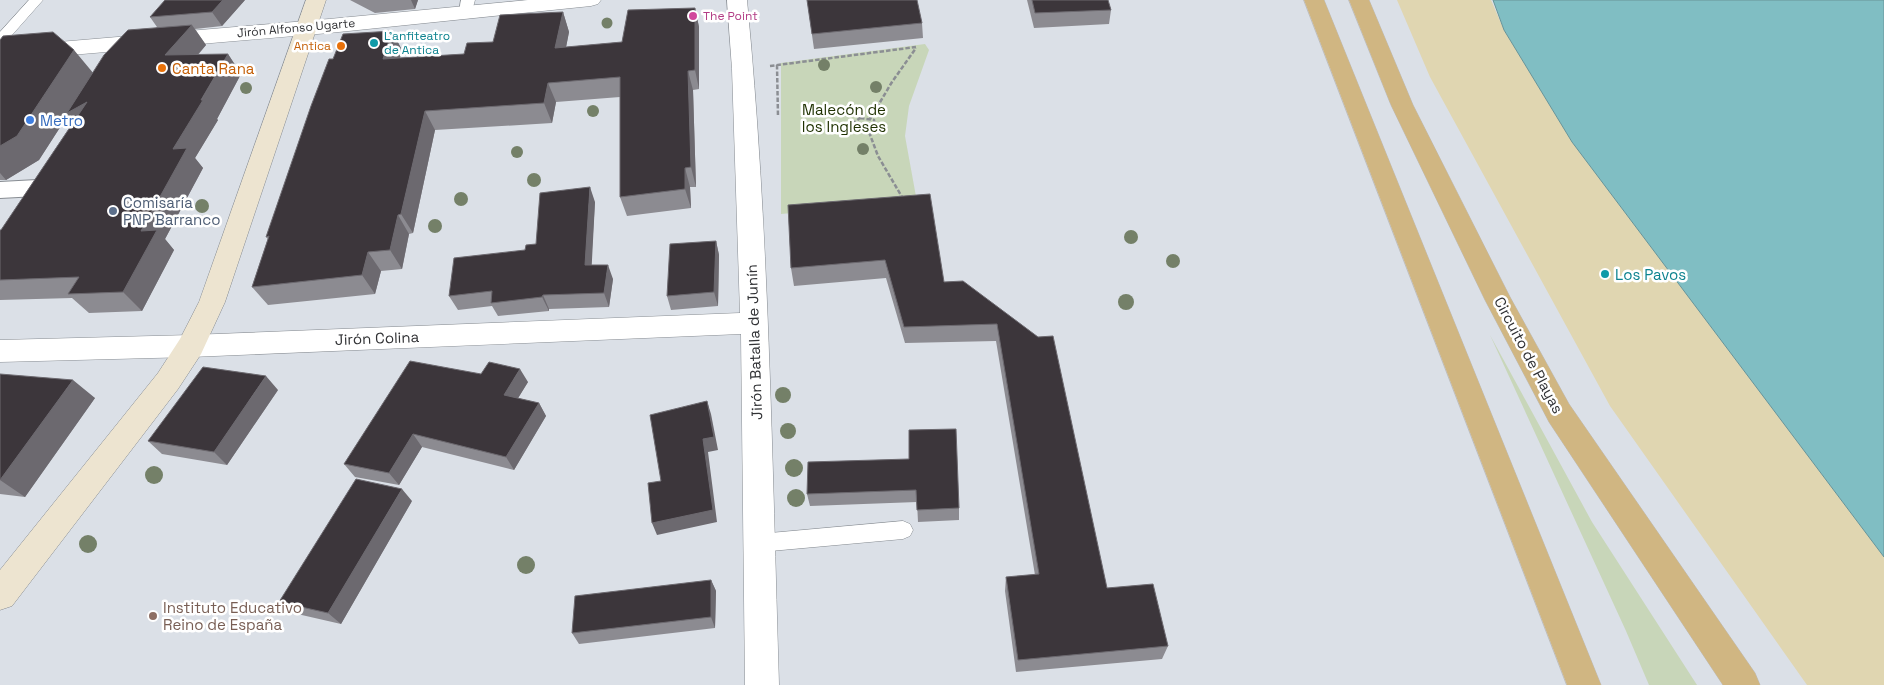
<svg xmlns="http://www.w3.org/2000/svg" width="1884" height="685" viewBox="0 0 1884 685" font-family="'Space Grotesk',sans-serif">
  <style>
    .green { fill: #c8d6b9 }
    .sand { fill: #e0d6b1 }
    .water { fill: #80bec3; stroke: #689498 }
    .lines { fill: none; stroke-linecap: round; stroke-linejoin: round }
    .service-casing { stroke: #878c92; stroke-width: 1 }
    .pedestrian-casing { stroke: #878c92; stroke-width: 2 }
    .minor-casing { stroke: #878c92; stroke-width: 1 }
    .secondary-casing { stroke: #878c92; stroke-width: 1 }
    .trunk-casing { stroke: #bdbdbe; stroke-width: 1 }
    .path { stroke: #8b8e93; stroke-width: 2.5; stroke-dasharray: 4.5 2; stroke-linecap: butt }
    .service { fill: #fff; fill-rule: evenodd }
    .pedestrian { fill: #fff; fill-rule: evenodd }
    .minor { fill: #fff; fill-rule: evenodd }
    .secondary { fill: #ede4d0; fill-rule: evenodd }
    .trunk { fill: #d0b682; fill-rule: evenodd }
    .tree { fill: #748068 }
    .wall { fill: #8c8b91 }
    .shaded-wall { fill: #6c696f }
    .building { fill: #3c363b; stroke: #6c696f }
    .hotel-dot { fill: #d1479c; stroke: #fff; stroke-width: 2 }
    .culture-dot { fill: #0f9aa8; stroke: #fff; stroke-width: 2 }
    .food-dot { fill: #e8710a; stroke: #fff; stroke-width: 2 }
    .shop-dot { fill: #3f7fe0; stroke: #fff; stroke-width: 2 }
    .service-dot { fill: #5c6f8a; stroke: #fff; stroke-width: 2 }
    .education-dot { fill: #8d6e63; stroke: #fff; stroke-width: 2 }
    .labels { text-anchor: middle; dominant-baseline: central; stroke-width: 5; stroke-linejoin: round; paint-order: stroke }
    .far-hotel-label { font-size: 12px; fill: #b23c85; stroke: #fff; text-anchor: start }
    .far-street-label { font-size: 12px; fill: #313235; stroke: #fff }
    .far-culture-label { font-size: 12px; fill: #0d838f; stroke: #fff; text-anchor: start }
    .far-food-label { font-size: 12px; fill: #c56008; stroke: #fff; text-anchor: end }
    .food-label { font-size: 15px; fill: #c56008; stroke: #fff; text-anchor: start }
    .park-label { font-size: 15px; fill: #1f3101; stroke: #fff }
    .shop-label { font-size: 15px; fill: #366cbe; stroke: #fff; text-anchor: start }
    .service-label { font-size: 15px; fill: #4e5e75; stroke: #fff; text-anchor: start }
    .culture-label { font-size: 15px; fill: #0d838f; stroke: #fff; text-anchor: start }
    .street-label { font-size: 15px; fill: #313235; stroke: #fff }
    .education-label { font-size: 15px; fill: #785e54; stroke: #fff; text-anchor: start }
  </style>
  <rect width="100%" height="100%" fill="#dbe0e7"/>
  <path class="green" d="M 925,44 L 929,50 L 909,106 L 905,136 L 917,202 L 781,214 L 781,63 Z
    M 1490,335 L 1592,522 L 1697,685 L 1649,685 L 1626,631 Z"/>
  <path class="sand" d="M 1397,0 L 1491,0 L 1504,30 L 1572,142 L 1884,557 L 1884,685 L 1807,685 L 1610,406 L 1430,77 Z"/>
  <path class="water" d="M 1493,0 L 1884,0 L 1884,557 L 1572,142 L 1504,30 Z"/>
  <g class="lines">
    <defs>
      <path id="service" d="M 29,0 L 43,0 L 5,43 L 0,44 L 0,32 Z
        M 461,0 L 475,0 L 471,15 L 466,16 L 459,12 Z
        M 903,521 L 910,524 L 913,530 L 910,536 L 903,539 L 760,552 L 753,549 L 750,543 L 753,537 L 760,534 Z"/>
      <path id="pedestrian" d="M 37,180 L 45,182 L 48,188 L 45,194 L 37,196 L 0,198 L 0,182 Z"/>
      <path id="minor" d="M 528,0 L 601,0 L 598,4 L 591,6 L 329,33 L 0,61 L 0,47 L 329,19 Z
        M 727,0 L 747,0 C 769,227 772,457 779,685 L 745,685 L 741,334 L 191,357 L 0,362 L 0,340 L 191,335 L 740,313 L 732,69 Z"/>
      <path id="secondary" d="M 306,0 L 326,0 L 225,302 L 201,354 L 178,389 L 12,606 L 0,610 L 0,570 L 158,373 L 180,339 L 199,302 Z"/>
      <path id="trunk" d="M 1304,0 L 1324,0 L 1601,685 L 1567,685 Z
        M 1349,0 L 1369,0 L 1413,105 L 1510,297 L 1569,404 L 1755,673 L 1760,685 L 1723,685 L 1549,422 L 1485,300 L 1391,105 Z"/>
    </defs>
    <use href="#service" class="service-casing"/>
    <use href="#pedestrian" class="pedestrian-casing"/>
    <use href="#minor" class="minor-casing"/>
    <use href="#secondary" class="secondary-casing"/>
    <use href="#trunk" class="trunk-casing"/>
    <path class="path" d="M 777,65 L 778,117
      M 770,66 L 916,47
      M 860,118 L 874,120 L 875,129 L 865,133 L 855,131 L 852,124 Z
      M 870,119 L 892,82 L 916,48
      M 869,132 L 878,156 L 902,197 L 899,197"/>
    <use href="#service" class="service"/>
    <use href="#pedestrian" class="pedestrian"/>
    <use href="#minor" class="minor"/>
    <use href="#secondary" class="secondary"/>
    <use href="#trunk" class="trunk"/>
  </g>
  <g class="tree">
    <circle cx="607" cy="23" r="5.5"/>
    <circle cx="824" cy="65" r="6"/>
    <circle cx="876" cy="87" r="6"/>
    <circle cx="246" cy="88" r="6"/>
    <circle cx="593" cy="111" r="6"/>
    <circle cx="863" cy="149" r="6"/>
    <circle cx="517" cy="152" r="6"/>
    <circle cx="534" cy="180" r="7"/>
    <circle cx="461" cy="199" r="7"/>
    <circle cx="202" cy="206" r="7"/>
    <circle cx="435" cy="226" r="7"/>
    <circle cx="1131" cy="237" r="7"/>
    <circle cx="1173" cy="261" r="7"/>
    <circle cx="1126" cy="302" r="8"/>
    <circle cx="783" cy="395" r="8"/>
    <circle cx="788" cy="431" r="8"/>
    <circle cx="794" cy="468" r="9"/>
    <circle cx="154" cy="475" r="9"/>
    <circle cx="796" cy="498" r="9"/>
    <circle cx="88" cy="544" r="9"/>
    <circle cx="526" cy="565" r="9"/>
  </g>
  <path class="wall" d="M 245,0 L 222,26 L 195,29 L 206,45 L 198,55 L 228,54 L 241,74 L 217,119 L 218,120 L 195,158 L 203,168 L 165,239 L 174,250 L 142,311 L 89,313 L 72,298 L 0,300 L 0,230 L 1,230 L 74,121 L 68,115 L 39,160 L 6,180 L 0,180 L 0,40 L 93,73 L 157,27 L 150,17 Z
    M 350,0 L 418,0 L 415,9 L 375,13 Z
    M 807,0 L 922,23 L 923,38 L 814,49 Z
    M 1027,0 L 1108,0 L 1111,10 L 1109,24 L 1034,28 Z
    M 695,8 L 699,27 L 699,89 L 693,90 L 696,187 L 690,187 L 691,208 L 627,216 L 620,197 L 620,97 L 556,102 L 552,123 L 435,130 L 413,233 L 409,234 L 402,269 L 381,271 L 375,294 L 268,305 L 252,287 L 268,239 L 266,237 L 333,59 L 392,31 L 402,50 L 400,58 L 464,54 L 563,12 L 569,32 L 566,47 L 622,42 Z
    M 595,202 L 591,265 L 613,279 L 609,307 L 549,309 L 549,311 L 498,316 L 492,306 L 458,310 L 449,296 L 536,244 Z
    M 788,205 L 944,282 L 1038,337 L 1107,588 L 1168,646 L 1162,659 L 1016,672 L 1005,591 L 1006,577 L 1035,575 L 996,341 L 905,343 L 886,278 L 794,286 L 791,268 Z
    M 716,241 L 719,255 L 718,306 L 671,310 L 667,296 Z
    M 0,374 L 95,398 L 25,497 L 0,494 Z
    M 481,374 L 528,382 L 518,398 L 539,403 L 546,416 L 514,470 L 422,447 L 399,485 L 355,477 L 344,464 Z
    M 278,390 L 227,465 L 162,454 L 148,441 Z
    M 909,459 L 959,508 L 959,520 L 918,522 L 917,502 L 810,506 L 807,494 Z
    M 412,501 L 341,624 L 293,613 L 279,602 Z
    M 711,580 L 716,591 L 715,628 L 579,644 L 572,633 Z"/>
  <path class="shaded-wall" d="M 223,0 L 245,0 L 222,26 L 212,12 Z
    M 411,0 L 418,0 L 415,9 Z
    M 695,8 L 699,27 L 699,89 L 695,70 Z
    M 563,12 L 569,32 L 562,68 L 555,48 Z
    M 192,25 L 206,45 L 179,76 L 165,55 Z
    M 392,31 L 402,50 L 394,78 L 383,59 Z
    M 74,50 L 94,74 L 87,102 L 85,134 L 68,115 L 39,160 L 6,180 L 0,173 L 0,146 Z
    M 228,54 L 241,74 L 217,119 L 218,120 L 195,158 L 203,168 L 165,239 L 174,250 L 142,311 L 123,292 L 141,231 L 173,149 Z
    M 688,71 L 693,90 L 696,187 L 691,167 Z
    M 548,83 L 556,102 L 552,123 L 544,103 Z
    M 425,111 L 435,130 L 413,233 L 401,214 Z
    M 685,168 L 690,187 L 691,208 L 685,189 Z
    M 590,187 L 595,202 L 591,279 L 585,265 Z
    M 398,215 L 409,234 L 402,269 L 390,250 Z
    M 716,241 L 719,255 L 718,306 L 714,292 Z
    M 368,252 L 381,271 L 375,294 L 362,275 Z
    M 608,265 L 613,279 L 609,307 L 604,293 Z
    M 543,295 L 549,309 L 549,311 L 542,297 Z
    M 520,369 L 528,382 L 512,408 L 504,395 Z
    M 266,376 L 278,390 L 227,465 L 214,452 Z
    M 73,380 L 95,398 L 25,497 L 0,480 Z
    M 707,401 L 711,414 L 718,450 L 708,452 L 717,522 L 657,535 L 652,523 Z
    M 539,403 L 546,416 L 514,470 L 506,457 Z
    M 413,434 L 422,447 L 399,485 L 389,473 Z
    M 402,489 L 412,501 L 341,624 L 328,613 Z
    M 711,580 L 716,591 L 715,628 L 711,617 Z"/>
  <path class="building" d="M 165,0 L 223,0 L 212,12 L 150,17 Z
    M 807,0 L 917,0 L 922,23 L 812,34 Z
    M 1032,0 L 1108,0 L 1111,10 L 1035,13 Z
    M 695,8 L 695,70 L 688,71 L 691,167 L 685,168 L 685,189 L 620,197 L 620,77 L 548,83 L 544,103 L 425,111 L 401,214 L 398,215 L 390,250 L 368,252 L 362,275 L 252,287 L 269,236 L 266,237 L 311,106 L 329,59 L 333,59 L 343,34 L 392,31 L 383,59 L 464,54 L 467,43 L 493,42 L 500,15 L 563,12 L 555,48 L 622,42 L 628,10 Z
    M 192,25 L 165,55 L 228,54 L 201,100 L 203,100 L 173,149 L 187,148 L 141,231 L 157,230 L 123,292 L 68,294 L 79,277 L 0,280 L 0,230 L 1,230 L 87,102 L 67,113 L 104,55 L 128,30 Z
    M 53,32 L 74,50 L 17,136 L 0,146 L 0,40 L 3,36 Z
    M 590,187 L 585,265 L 608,265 L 604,293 L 543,295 L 542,297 L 491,303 L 492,291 L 449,296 L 454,258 L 525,250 L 526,245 L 536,244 L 540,193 Z
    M 930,194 L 944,282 L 963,281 L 1038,337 L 1053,336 L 1107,588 L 1153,584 L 1168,646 L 1018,660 L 1006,577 L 1039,574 L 997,324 L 904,327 L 885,260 L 791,268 L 788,205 Z
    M 716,241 L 714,292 L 667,296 L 670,244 Z
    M 410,361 L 481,374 L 489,362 L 520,369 L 504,395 L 539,403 L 506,457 L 413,434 L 389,473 L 344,464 Z
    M 203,367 L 266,376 L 214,452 L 148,441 Z
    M 0,374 L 73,380 L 0,480 Z
    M 707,401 L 714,437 L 703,439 L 713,510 L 652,523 L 648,483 L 661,481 L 650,415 Z
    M 956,429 L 959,508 L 917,510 L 916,490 L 807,494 L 808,462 L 909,459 L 909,430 Z
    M 356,479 L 402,489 L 328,613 L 279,602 Z
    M 711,580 L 711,617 L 572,633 L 575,596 Z"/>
  <circle class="hotel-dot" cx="693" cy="16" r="5"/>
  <g class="culture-dot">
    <circle cx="374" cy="43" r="5"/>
    <circle cx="1605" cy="274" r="5"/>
  </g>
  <g class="food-dot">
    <circle cx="341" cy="46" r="5"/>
    <circle cx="162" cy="68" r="5"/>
  </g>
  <circle class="shop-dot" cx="30" cy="120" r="5"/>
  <circle class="service-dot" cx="113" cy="211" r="5"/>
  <circle class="education-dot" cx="153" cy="616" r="5"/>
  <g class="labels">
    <g class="far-hotel-label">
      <text x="703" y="16">The Point</text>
    </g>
    <g class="far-street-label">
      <text transform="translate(296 28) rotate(-5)">Jirón Alfonso Ugarte</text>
    </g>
    <g class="far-culture-label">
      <text x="384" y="36">L'anfiteatro<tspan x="384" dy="14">de Antica</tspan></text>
    </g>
    <g class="far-food-label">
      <text x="331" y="46">Antica</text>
    </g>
    <g class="food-label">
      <text x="172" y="68">Canta Rana</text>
    </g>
    <g class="park-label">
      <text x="844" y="109">Malecón de<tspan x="844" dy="17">los Ingleses</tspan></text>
    </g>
    <g class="shop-label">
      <text x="40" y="120">Metro</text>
    </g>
    <g class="service-label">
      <text x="123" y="202">Comisaría<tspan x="123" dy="17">PNP Barranco</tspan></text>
    </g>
    <g class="culture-label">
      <text x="1615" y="274">Los Pavos</text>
    </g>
    <g class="street-label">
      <text transform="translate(377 338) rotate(-2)">Jirón Colina</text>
      <text transform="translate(754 342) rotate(-92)">Jirón Batalla de Junín</text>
      <text transform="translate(1529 355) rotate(62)">Circuito de Playas</text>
    </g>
    <g class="education-label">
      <text x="163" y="607">Instituto Educativo<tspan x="163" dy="17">Reino de España</tspan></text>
    </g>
  </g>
</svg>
